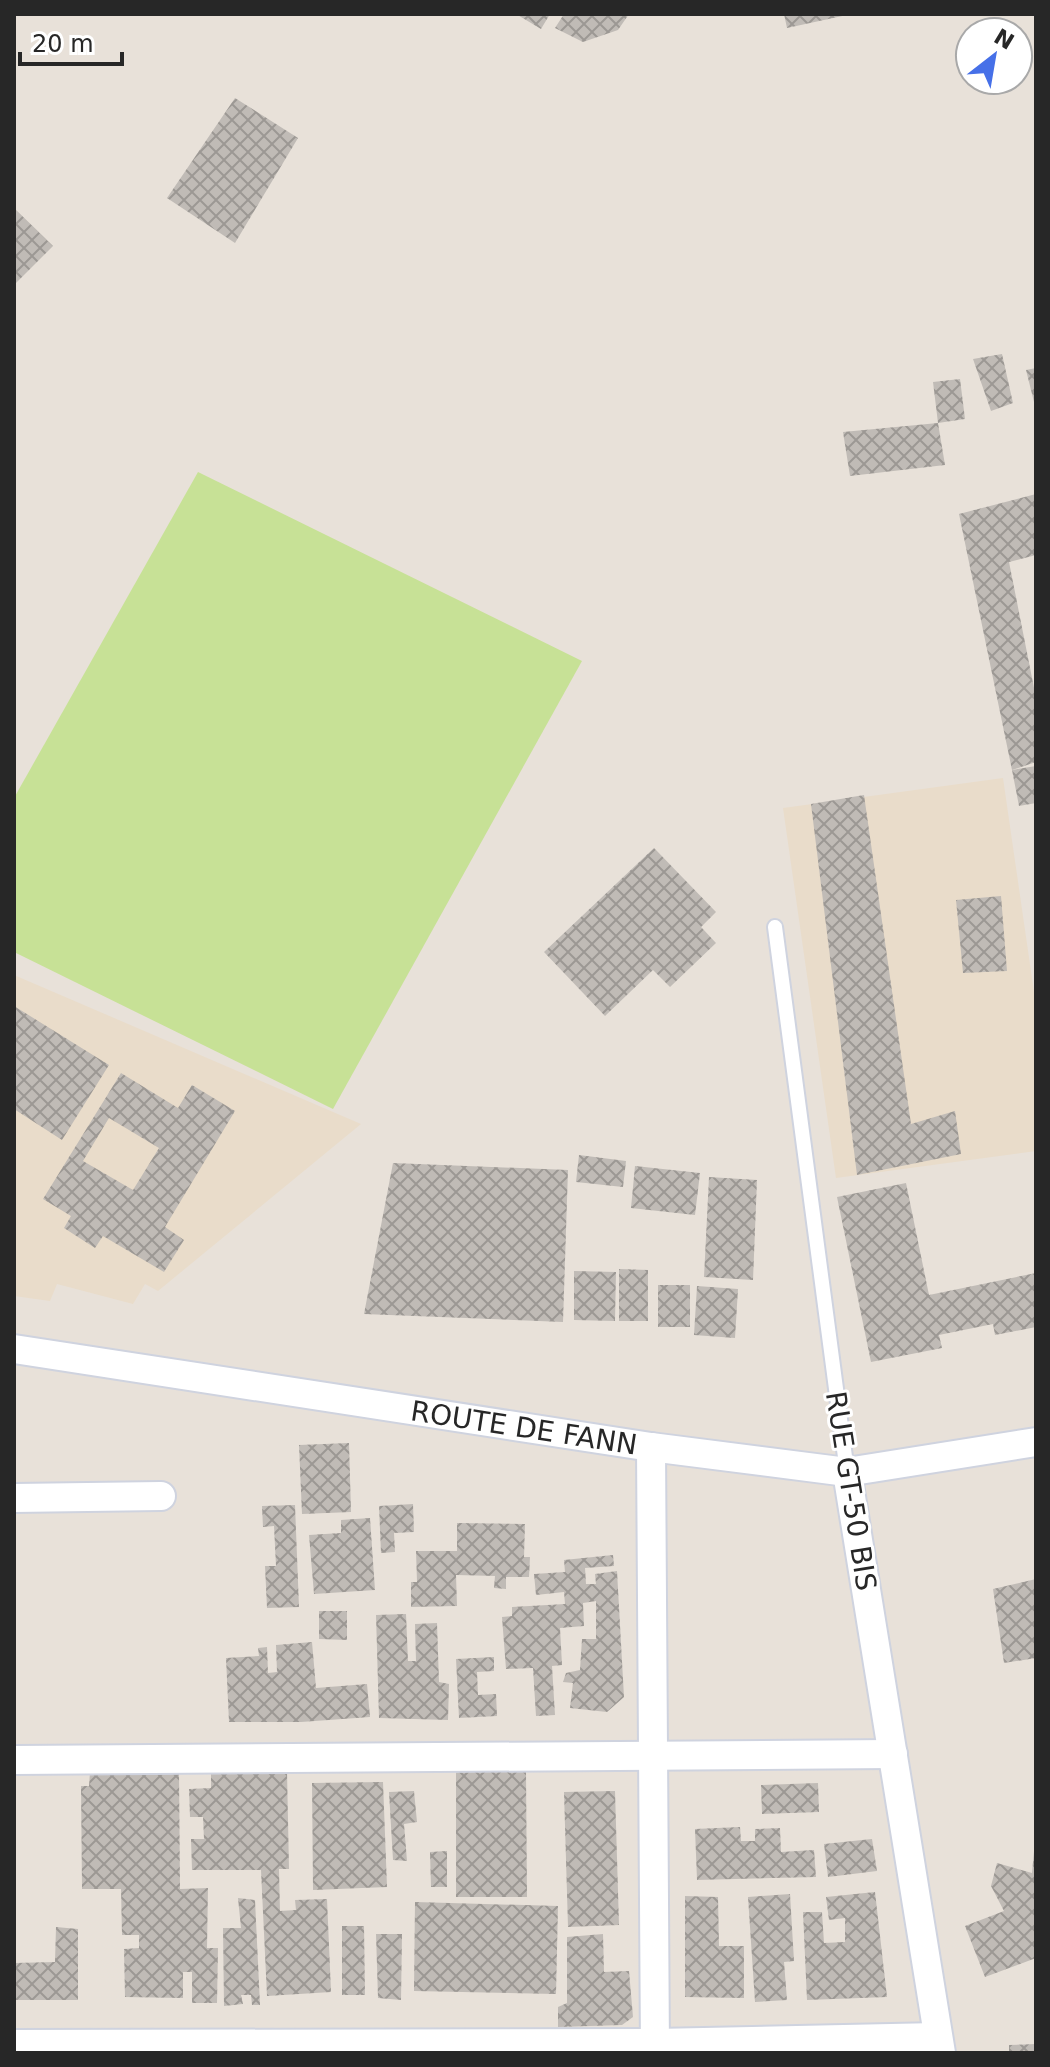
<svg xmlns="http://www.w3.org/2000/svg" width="1050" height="2067" viewBox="0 0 1050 2067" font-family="'DejaVu Sans',sans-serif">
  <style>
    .education { fill: #e9dcca }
    .pitch { fill: #c7e196 }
    .building { fill: url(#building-cross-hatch); fill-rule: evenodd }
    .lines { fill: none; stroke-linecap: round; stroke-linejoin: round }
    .service-casing { stroke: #cfd3df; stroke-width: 18 }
    .minor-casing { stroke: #cfd3df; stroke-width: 32 }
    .service { stroke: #fff; stroke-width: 14 }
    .minor { stroke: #fff; stroke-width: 28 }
    .labels { text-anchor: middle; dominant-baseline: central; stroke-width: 6; stroke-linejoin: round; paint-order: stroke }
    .street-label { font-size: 28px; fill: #272727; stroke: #fff }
  </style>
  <defs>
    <pattern id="building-cross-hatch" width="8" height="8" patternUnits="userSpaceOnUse" patternTransform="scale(2)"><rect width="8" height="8" fill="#c0bbb6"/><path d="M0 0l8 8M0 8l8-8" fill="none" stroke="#9c9894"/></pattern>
  </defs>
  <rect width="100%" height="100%" fill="#e8e1d9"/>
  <path class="education" d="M 1003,778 L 1036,1006 L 1036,1151 L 836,1178 L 783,808 Z
    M 14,975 L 361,1124 L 158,1291 L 145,1284 L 133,1304 L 57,1284 L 50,1301 L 14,1296 Z"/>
  <path class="pitch" d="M 198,472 L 582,661 L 333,1109 L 14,952 L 14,798 Z"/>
  <path class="building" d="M 516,14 L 550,14 L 541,29 Z
    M 564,14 L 629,14 L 618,30 L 583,42 L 555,28 Z
    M 784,14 L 847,14 L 847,15 L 787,28 Z
    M 235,98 L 298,138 L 235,243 L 167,198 Z
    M 14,208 L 53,246 L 14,285 Z
    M 1002,354 L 1013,403 L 991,411 L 973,359 Z
    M 1036,368 L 1036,406 L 1035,406 L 1026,370 Z
    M 960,379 L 965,419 L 938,423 L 945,465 L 850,476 L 843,432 L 938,423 L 933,382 Z
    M 1036,494 L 1036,555 L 1009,562 L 1036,698 L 1036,762 L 1012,770 L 959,514 Z
    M 1036,766 L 1036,803 L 1019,806 L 1012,770 Z
    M 864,795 L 911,1124 L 955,1111 L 961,1154 L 857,1175 L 811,804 Z
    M 654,848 L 716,912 L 701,927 L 716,943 L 670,987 L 653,970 L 605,1016 L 544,952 Z
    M 1001,896 L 1007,971 L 963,973 L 956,900 Z
    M 14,1006 L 109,1065 L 62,1140 L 14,1109 Z
    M 121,1073 L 178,1108 L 192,1085 L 235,1111 L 165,1227 L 184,1240 L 164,1272 L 103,1236 L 95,1248 L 64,1228 L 71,1216 L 43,1199 ZM 109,1118 L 159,1148 L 133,1190 L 83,1161 Z
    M 579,1155 L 626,1161 L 623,1187 L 576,1182 Z
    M 393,1163 L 568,1170 L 563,1322 L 364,1314 Z
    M 635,1166 L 700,1173 L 695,1215 L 631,1208 Z
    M 709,1177 L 757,1180 L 753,1280 L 704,1277 Z
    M 906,1183 L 929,1295 L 1036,1273 L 1036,1327 L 995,1335 L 993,1324 L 939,1335 L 942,1348 L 871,1362 L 837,1197 Z
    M 619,1269 L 648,1270 L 648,1321 L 619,1321 Z
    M 574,1271 L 616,1272 L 615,1321 L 574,1320 Z
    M 658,1285 L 690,1285 L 690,1327 L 658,1327 Z
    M 697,1286 L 738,1289 L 735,1338 L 694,1335 Z
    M 349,1443 L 351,1512 L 302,1514 L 299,1445 Z
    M 413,1504 L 414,1532 L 394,1533 L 395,1552 L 381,1553 L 379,1506 Z
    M 295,1505 L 299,1607 L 267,1608 L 265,1566 L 276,1566 L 274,1526 L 263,1527 L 262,1506 Z
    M 370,1518 L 375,1590 L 314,1594 L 309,1535 L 341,1533 L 341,1520 Z
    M 457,1523 L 525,1524 L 524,1557 L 530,1557 L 529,1577 L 506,1577 L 506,1589 L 494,1588 L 495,1576 L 456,1575 L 457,1606 L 411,1607 L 411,1582 L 417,1582 L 416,1551 L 457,1551 Z
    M 613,1555 L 614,1566 L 585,1568 L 586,1584 L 596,1584 L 595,1574 L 617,1571 L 624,1697 L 607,1712 L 570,1708 L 573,1683 L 563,1682 L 566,1673 L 580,1670 L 582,1639 L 596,1639 L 596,1601 L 583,1603 L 584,1626 L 560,1628 L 562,1665 L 552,1666 L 555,1715 L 536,1716 L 533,1668 L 506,1669 L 502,1617 L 512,1616 L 512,1607 L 565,1604 L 564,1592 L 536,1595 L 534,1574 L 565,1572 L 564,1560 Z
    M 1036,1579 L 1036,1658 L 1004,1663 L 993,1589 Z
    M 319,1611 L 347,1611 L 347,1640 L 319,1639 Z
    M 406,1614 L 408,1661 L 416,1661 L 415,1624 L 437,1623 L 439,1682 L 449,1684 L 448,1720 L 379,1718 L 376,1615 Z
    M 312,1642 L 316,1688 L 367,1684 L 370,1717 L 301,1722 L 229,1722 L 226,1658 L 259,1656 L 258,1648 L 267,1647 L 268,1673 L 277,1672 L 276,1645 Z
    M 494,1657 L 494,1671 L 477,1672 L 478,1695 L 496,1694 L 497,1716 L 459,1718 L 456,1659 Z
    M 287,1771 L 289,1869 L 279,1869 L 280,1911 L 296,1910 L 295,1900 L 327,1899 L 331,1992 L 267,1996 L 261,1870 L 192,1870 L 191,1839 L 204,1839 L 203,1817 L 190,1817 L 189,1789 L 211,1788 L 211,1772 Z
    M 456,1771 L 526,1772 L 527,1897 L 456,1897 Z
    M 90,1772 L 179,1772 L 180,1889 L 208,1888 L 207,1948 L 218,1948 L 217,2003 L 192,2003 L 192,1972 L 183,1972 L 183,1998 L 125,1997 L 124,1949 L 139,1948 L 139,1935 L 122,1935 L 121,1889 L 82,1889 L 81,1786 L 89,1786 Z
    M 383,1782 L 387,1887 L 313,1890 L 312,1783 Z
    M 818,1783 L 819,1812 L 762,1814 L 761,1785 Z
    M 414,1791 L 417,1822 L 404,1824 L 407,1861 L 393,1860 L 389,1792 Z
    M 615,1791 L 619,1925 L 568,1927 L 564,1792 Z
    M 740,1827 L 741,1841 L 755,1841 L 755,1829 L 780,1828 L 781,1852 L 814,1850 L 816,1877 L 697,1880 L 695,1829 Z
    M 872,1839 L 877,1871 L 828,1877 L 824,1844 Z
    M 447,1851 L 447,1887 L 431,1887 L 430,1852 Z
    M 1034,1851 L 1036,1851 L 1036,1958 L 985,1977 L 965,1926 L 1004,1911 L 991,1886 L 997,1863 L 1032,1873 Z
    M 875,1892 L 887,1997 L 807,2000 L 803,1912 L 822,1912 L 824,1943 L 845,1942 L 845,1918 L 829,1920 L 826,1897 Z
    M 790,1894 L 794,1961 L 784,1962 L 787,2000 L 755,2002 L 748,1897 Z
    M 685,1896 L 718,1897 L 719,1946 L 744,1946 L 744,1998 L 685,1997 Z
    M 238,1898 L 255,1900 L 260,2005 L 252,2005 L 251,1995 L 241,1995 L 243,2004 L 224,2006 L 223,1928 L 241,1928 Z
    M 415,1902 L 558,1906 L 556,1994 L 414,1991 Z
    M 342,1926 L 364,1926 L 365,1995 L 342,1995 Z
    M 56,1927 L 78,1929 L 78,2000 L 14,2000 L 14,1963 L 55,1962 Z
    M 376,1934 L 402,1934 L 401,2000 L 378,1998 Z
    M 603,1934 L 604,1972 L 629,1971 L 633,2017 L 622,2025 L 558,2027 L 558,2007 L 567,2003 L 567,1937 Z
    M 1036,2044 L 1036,2053 L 1009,2053 L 1009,2045 Z"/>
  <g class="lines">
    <defs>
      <path id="service" d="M 775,927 L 847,1472"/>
      <g id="minor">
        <path id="s1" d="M 14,1349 L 651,1447 L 847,1472 L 1036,1442"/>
        <path d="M 651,1447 L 655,2053"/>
        <path d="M 847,1472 L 941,2053"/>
        <path d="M 14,1498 L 161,1496"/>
        <path d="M 14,1760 L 893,1754"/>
        <path d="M 14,2044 L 655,2043 L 938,2037"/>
      </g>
    </defs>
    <use href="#service" class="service-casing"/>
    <use href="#minor" class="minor-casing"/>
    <use href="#service" class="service"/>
    <use href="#minor" class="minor"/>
  </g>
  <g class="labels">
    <g class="street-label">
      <text stroke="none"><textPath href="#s1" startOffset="516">ROUTE DE FANN</textPath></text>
      <text transform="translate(851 1491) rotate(81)">RUE GT-50 BIS</text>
    </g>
  </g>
  <rect width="1050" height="2067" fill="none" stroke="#272727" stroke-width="32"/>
  <g transform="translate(994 56) rotate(31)"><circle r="38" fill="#ffffff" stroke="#a9a9a9" stroke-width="2"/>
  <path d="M0-6L14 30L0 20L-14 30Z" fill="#4670e8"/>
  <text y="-12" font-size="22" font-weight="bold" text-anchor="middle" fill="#272727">N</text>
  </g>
  <path d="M20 52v12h102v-12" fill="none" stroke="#272727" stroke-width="4"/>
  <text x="32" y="52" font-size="24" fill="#272727" stroke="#ffffff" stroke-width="6" paint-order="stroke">20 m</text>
</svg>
